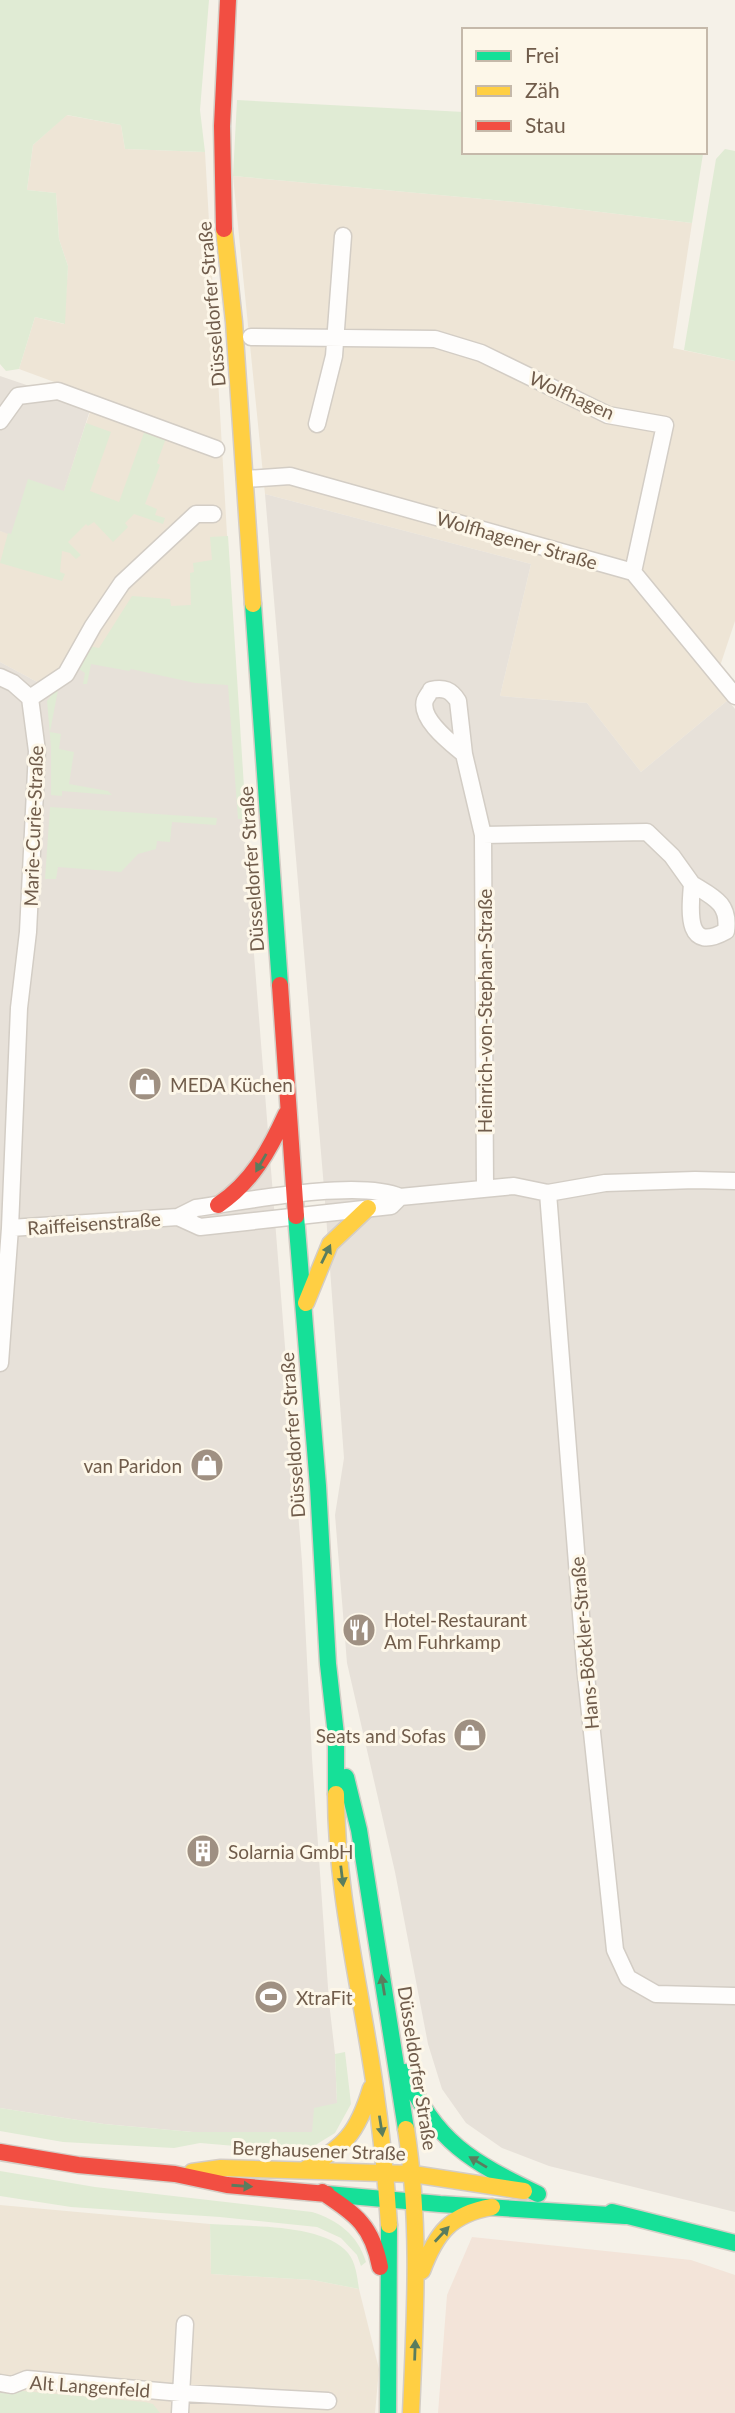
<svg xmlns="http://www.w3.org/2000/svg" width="735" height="2413" viewBox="0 0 735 2413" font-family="Lato,sans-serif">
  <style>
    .residential { fill: #eee5d6 }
    .commercial { fill: #f3e4d9 }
    .industrial { fill: #e7e1d9 }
    .green { fill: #e0ebd4 }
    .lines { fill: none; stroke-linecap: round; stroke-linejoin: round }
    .street-casing { stroke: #d3cdc5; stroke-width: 19 }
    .fast-casing { stroke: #d4cdc5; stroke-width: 19 }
    .slow-casing { stroke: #d4cdc5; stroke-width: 19 }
    .jam-casing { stroke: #d4cdc5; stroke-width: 19 }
    .street { stroke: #fefdfc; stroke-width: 16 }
    .fast { stroke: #16e098; stroke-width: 16 }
    .slow { stroke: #ffcf43; stroke-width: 16 }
    .jam { stroke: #f24e42; stroke-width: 16 }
    .oneway { fill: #5a7d5e }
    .labels { text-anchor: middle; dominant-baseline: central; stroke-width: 6; stroke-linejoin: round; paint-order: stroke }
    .street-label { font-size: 19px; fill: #705c4b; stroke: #fdf7e9 }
    .poi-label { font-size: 19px; fill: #705c4b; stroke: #fdf7e9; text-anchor: start }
  </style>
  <rect width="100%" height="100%" fill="#f5f1e8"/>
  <path class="residential" d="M 66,115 L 121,125 L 125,149 L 205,152 L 235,674 L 61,669 L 39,683 L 0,662 L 0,531 L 8,533 L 64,490 L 95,397 L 19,369 L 35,317 L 64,324 L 68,266 L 59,239 L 56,193 L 27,190 L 33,145 Z
    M 233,176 L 526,203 L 692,223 L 673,348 L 735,361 L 735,621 L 719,669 L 728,700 L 641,772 L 587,703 L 500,696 L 531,564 L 265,494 Z
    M 0,2205 L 210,2224 L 211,2274 L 313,2280 L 359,2289 L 379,2369 L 375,2413 L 0,2413 Z"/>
  <path class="commercial" d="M 472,2237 L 691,2260 L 735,2275 L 735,2413 L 438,2413 L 447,2295 Z"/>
  <path class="industrial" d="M 0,376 L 91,407 L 64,491 L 11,535 L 0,531 Z
    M 265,494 L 531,564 L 500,696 L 587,703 L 641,772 L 728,700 L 735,709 L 735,2212 L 549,2166 L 502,2148 L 466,2123 L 442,2089 L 428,2044 L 395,1872 L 347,1663 L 335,1515 L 344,1458 L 324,1188 Z
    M 69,659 L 235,674 L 246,819 L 244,828 L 302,1562 L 312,1758 L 329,2002 L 335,2054 L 337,2103 L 312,2132 L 193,2132 L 104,2124 L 0,2108 L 0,662 L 39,683 L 61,669 Z"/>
  <path class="green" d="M 0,0 L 209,0 L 200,110 L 205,152 L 125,149 L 121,125 L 67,115 L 33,145 L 27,190 L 56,193 L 59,239 L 68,266 L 65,324 L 35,317 L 19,369 L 6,371 L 0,364 Z
    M 237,100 L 464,112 L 464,152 L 700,152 L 703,154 L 692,223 L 526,203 L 233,176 Z
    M 725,149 L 735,151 L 735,361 L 684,350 L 716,159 Z
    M 86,423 L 111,432 L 90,491 L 119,502 L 145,430 L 166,438 L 157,463 L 160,465 L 145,504 L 157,509 L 155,515 L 165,518 L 163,524 L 134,514 L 125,523 L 128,527 L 113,542 L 94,522 L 88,526 L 86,524 L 68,542 L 81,555 L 76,559 L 70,553 L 62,551 L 60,572 L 65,574 L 62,581 L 0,563 L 8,533 L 11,534 L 28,479 L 64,491 Z
    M 228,536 L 246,819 L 238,819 L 228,685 L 195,683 L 131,669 L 129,671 L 91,664 L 87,684 L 83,684 L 85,673 L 76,667 L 88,646 L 99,648 L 132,596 L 170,599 L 171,606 L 191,605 L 190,573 L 194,572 L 193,563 L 212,560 L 210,537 Z
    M 58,690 L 50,732 L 61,734 L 59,749 L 74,752 L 69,784 L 108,791 L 112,795 L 62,791 L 62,796 L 51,795 L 51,747 L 47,701 L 54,692 Z
    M 50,807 L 217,818 L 216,825 L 172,822 L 170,842 L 157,841 L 156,849 L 138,854 L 121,872 L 58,867 L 56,879 L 45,879 Z
    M 345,2052 L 351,2104 L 335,2133 L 309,2149 L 284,2150 L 200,2143 L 174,2148 L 63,2142 L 0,2131 L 0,2108 L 104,2124 L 193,2132 L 312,2132 L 314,2108 L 337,2103 L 335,2054 Z
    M 0,2171 L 95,2187 L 312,2212 C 338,2220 358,2235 366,2262 L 361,2266 L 357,2255 L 341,2238 L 317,2227 L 220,2217 L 71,2207 L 0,2196 Z
    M 210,2224 C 247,2227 323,2223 348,2253 C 356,2263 357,2276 359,2289 L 313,2280 L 211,2274 Z
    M 0,2389 L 145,2402 L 153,2404 L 160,2413 L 0,2413 Z"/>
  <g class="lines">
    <defs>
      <path id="street" d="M 251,337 L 435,339 L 481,353 L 608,415 L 665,425 L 633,572
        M 0,421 L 18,396 L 58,391 L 216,449
        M 317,424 L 334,356 L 343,236
        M 245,479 L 290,476 L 633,572 L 735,696
        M 0,677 L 13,683 L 30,698 L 37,751 L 28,932 L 19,1008 L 10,1228
        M 30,698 L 66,674 L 93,626 L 122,583 L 196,514 L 213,514
        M 464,754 C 451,743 419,719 425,700 C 425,699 431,691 431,690 C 444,687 451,690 458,701 L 464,754 L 483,835
        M 485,1188 L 483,835 L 647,832 L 672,856 L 692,884 C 690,911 685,954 726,931 C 730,903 713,897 692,884
        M 548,1193 L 585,1666 L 615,1950 L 628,1978 L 656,1994 L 735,1996
        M 178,1217 L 200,1227 L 391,1206 L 400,1197
        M 0,1363 L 10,1228 L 178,1217 L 196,1208 C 244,1201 359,1179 400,1197 L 514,1186 L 548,1193 L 605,1183 L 695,1180 L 735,1181
        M 0,2383 L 12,2385 L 27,2379 L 181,2393 L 328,2401
        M 180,2413 L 185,2324"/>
      <path id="fast" d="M 253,604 L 280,985
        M 296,1216 L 318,1486 L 328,1664 L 336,1735 L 336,1794
        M 346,1777 L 359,1830 L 406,2129
        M 405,2072 C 435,2142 472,2162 538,2194
        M 327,2194 L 440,2204 L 625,2216
        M 612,2212 L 735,2243
        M 388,2413 L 389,2225"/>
      <path id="slow" d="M 224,229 L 234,322 L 253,604
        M 306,1303 L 330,1244 L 368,1208
        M 336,1794 C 336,1891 360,1985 374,2081 C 381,2129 386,2177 389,2225
        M 406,2129 C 421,2224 415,2318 411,2413
        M 304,2170 C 345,2145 357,2135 371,2088
        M 192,2172 L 221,2168 L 413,2174 L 524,2191
        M 422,2271 C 436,2233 451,2214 492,2207"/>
      <path id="jam" d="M 224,229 L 222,126 L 228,0
        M 280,985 L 296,1216
        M 218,1205 C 252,1182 269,1151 286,1114
        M 0,2152 L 78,2165 L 175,2174 L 227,2185 L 327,2194
        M 322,2192 C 356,2215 372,2225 380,2267"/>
    </defs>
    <use href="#street" class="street-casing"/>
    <use href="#fast" class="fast-casing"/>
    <use href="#slow" class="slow-casing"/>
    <use href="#jam" class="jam-casing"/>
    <use href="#street" class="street"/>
    <use href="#fast" class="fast"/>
    <use href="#slow" class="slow"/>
    <use href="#jam" class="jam"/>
  </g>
  <defs><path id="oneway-solid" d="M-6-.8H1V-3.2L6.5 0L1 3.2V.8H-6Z" transform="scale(1.75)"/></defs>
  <g class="oneway">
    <use href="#oneway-solid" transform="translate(261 1163) rotate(120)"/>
    <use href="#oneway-solid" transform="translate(326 1254) rotate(-64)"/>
    <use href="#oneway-solid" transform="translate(342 1876) rotate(83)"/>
    <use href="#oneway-solid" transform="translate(383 1985) rotate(-99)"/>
    <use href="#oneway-solid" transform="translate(381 2126) rotate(81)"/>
    <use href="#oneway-solid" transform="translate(478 2162) rotate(-149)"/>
    <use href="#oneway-solid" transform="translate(242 2186) rotate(4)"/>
    <use href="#oneway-solid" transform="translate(442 2234) rotate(-47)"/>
    <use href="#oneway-solid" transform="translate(415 2350) rotate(-88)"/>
  </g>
  <defs>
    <symbol id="shop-disc" viewBox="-11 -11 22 22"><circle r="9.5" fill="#9f9082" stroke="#fdf7e9"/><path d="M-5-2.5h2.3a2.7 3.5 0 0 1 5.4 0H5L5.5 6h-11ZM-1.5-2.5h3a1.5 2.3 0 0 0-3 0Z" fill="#fff"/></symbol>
    <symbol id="restaurant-disc" viewBox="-11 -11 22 22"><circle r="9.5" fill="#9f9082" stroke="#fdf7e9"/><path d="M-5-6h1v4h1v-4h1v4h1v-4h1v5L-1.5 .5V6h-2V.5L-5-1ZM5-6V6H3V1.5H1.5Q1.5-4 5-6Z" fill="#fff"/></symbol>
    <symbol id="building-disc" viewBox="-11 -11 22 22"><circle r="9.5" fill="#9f9082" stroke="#fdf7e9"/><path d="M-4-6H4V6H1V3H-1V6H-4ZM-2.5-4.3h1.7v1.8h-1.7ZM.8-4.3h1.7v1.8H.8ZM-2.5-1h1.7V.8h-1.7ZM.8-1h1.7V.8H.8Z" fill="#fff"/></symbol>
    <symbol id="stadium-disc" viewBox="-11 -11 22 22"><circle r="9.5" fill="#9f9082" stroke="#fdf7e9"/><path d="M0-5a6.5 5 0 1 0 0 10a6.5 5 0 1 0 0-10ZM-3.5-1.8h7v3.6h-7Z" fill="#fff"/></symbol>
  </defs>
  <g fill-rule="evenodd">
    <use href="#shop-disc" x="126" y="1065" width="38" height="38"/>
    <use href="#shop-disc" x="188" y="1446" width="38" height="38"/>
    <use href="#restaurant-disc" x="340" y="1611" width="38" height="38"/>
    <use href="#shop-disc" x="451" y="1716" width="38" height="38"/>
    <use href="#building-disc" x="184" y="1832" width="38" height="38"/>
    <use href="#stadium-disc" x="252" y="1978" width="38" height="38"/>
  </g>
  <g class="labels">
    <g class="street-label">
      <text transform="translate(211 304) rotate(-95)">Düsseldorfer Straße</text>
      <text transform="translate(572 395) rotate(24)">Wolfhagen</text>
      <text transform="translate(517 540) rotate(16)">Wolfhagener Straße</text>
      <text transform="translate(33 826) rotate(-88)">Marie-Curie-Straße</text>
      <text transform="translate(251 869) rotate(-94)">Düsseldorfer Straße</text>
      <text transform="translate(484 1011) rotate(-90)">Heinrich-von-Stephan-Straße</text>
      <text transform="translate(94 1223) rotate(-4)">Raiffeisenstraße</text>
      <text transform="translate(292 1435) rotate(-94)">Düsseldorfer Straße</text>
      <text transform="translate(584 1643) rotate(-95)">Hans-Böckler-Straße</text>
      <text transform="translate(418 2068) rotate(81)">Düsseldorfer Straße</text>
      <text transform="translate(319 2150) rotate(2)">Berghausener Straße</text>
      <text transform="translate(90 2386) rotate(4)">Alt Langenfeld</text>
    </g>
    <g class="poi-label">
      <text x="170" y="1084">MEDA Küchen</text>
      <text x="182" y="1465" text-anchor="end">van Paridon</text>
      <text x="384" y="1619">Hotel-Restaurant<tspan x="384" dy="22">Am Fuhrkamp</tspan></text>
      <text x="446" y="1735" text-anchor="end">Seats and Sofas</text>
      <text x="228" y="1851">Solarnia GmbH</text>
      <text x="296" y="1997">XtraFit</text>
    </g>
  </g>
  <rect x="462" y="28" width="245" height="126" fill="#fdf7e9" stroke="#c5b9aa" stroke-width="2"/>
  <rect x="476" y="51" width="35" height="10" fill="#16e098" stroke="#c5b9aa" stroke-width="2"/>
  <text x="525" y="63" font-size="21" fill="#705c4b">Frei</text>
  <rect x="476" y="86" width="35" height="10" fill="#ffcf43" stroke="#c5b9aa" stroke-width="2"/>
  <text x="525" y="98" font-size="21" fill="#705c4b">Zäh</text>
  <rect x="476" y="121" width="35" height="10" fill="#f24e42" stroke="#c5b9aa" stroke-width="2"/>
  <text x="525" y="133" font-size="21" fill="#705c4b">Stau</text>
</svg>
